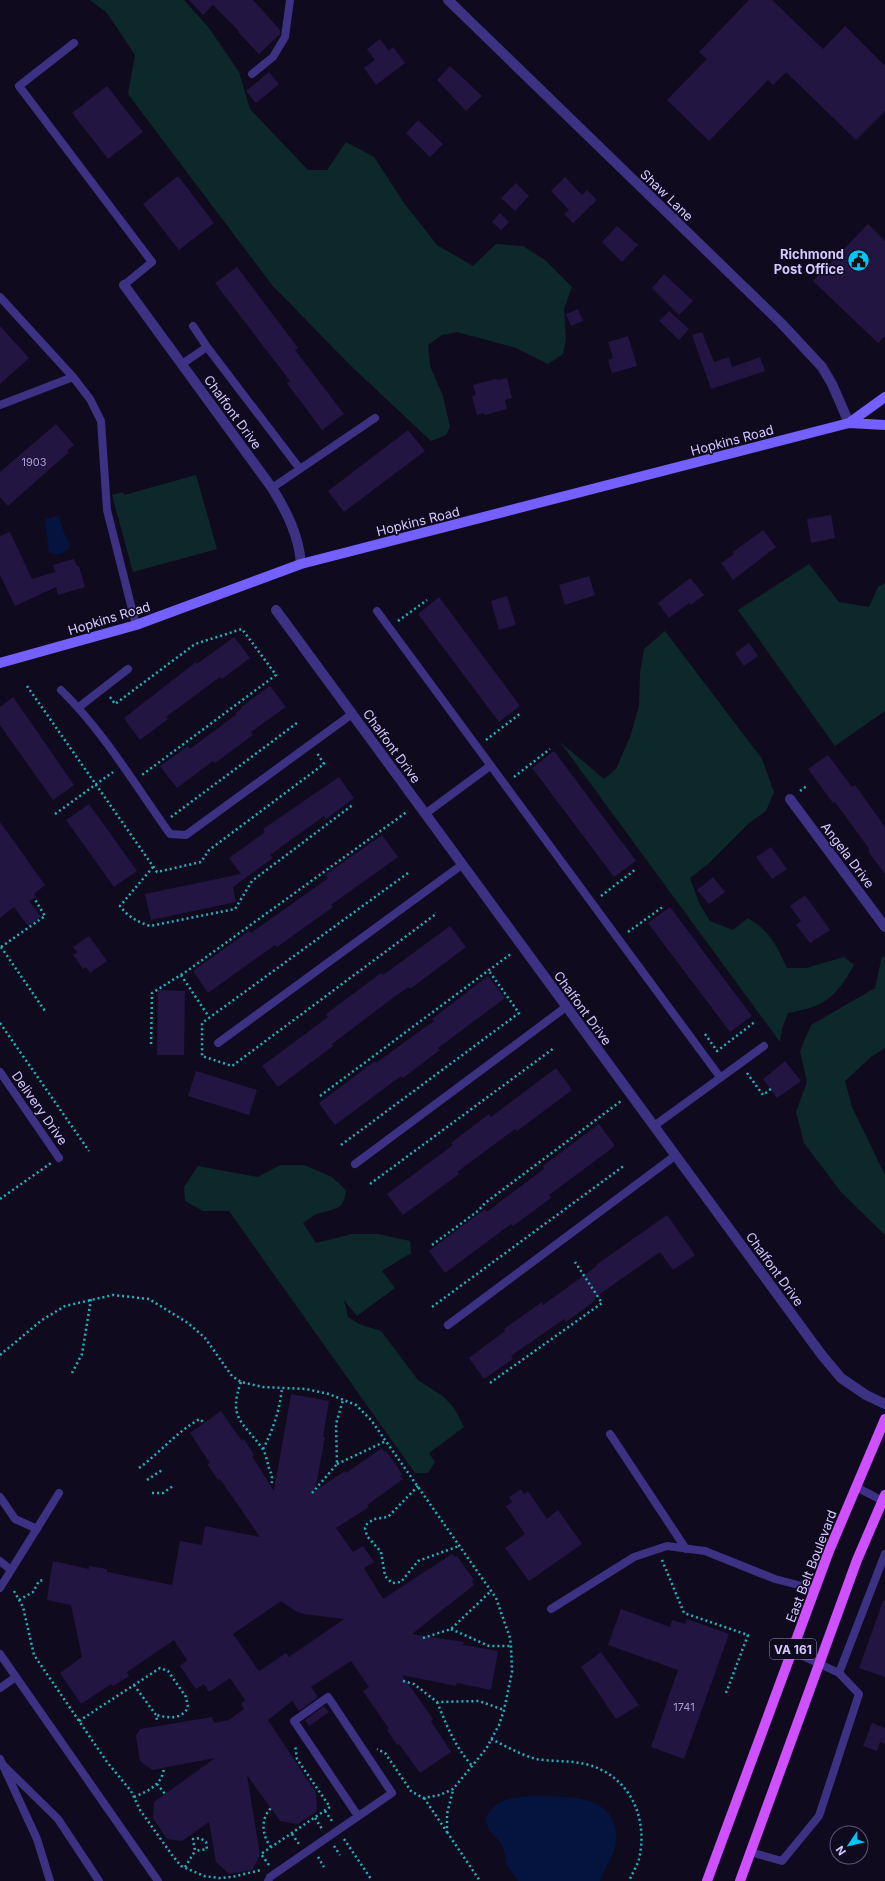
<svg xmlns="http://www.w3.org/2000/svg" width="885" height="1881" viewBox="0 0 885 1881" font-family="Inter,sans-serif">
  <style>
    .green { fill: #0d282a }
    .water { fill: #04143e }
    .building { fill: #221542; fill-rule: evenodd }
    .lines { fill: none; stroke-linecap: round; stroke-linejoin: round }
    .path { stroke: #22b4ba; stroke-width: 2.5; stroke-dasharray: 2 3; stroke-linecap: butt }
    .lane { stroke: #3c3183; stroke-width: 8 }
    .street { stroke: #3c3183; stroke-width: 10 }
    .secondary { stroke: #7360ff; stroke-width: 10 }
    .primary { stroke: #ce50ff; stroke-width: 10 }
    .labels { text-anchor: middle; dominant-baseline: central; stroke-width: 3; stroke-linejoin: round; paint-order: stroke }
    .number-label { font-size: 11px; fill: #a89cd0 }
    .shield { fill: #100a1f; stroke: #9990bc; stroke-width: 1 }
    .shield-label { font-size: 12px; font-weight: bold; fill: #d4c9ff }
    .street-label { font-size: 13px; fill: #d4c9ff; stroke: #100a1f }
    .poi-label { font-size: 13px; font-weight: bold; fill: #d4c9ff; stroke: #100a1f; text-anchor: end }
  </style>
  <rect width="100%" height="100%" fill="#100a1f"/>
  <path class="green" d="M 90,0 L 184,0 L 209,28 L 239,72 L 250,109 L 308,170 L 327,170 L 346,142 L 374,157 L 404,203 L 437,245 L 473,266 L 496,244 L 523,246 L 545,260 L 572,287 L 564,309 L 566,340 L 563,354 L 548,364 L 516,348 L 457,332 L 442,335 L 428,345 L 430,366 L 443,396 L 450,427 L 446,435 L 431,441 L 349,364 L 272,285 L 128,94 L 135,55 L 107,13 Z
    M 196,475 L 217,549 L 133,572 L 112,495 L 123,492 L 124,495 Z
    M 809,564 L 839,602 L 869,607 L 878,587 L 885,583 L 885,711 L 835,746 L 738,610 Z
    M 665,631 L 762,759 L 774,792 L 766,811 L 749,823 L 707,865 L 690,878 L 699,903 L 710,921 L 733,930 L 748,918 C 771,932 776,945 787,968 L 806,968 L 844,957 L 854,965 C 835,998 826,1006 788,1013 L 782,1029 L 780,1042 L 560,742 L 604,779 L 616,769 L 630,737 L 639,706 L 640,673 L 644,649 Z
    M 882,956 L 885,958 L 885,1048 L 871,1057 L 845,1081 L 852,1107 L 885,1175 L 885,1235 L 841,1192 L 804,1143 L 796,1112 L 807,1082 L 800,1051 L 811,1025 L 875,988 Z
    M 280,1165 L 304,1165 L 332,1177 L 346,1190 C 344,1212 334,1208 317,1214 C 312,1216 308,1220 303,1223 L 316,1243 L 352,1234 L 378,1234 L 410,1241 L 411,1253 L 382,1271 L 395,1288 L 357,1316 L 344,1300 L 348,1317 L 359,1324 L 381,1331 L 418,1380 L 444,1397 L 454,1408 L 464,1427 L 429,1453 L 435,1462 L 428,1473 L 415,1473 L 229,1211 L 203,1211 L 185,1201 L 184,1187 L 198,1166 L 258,1177 Z"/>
  <path class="water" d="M 59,516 L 63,531 L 71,546 C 62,555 61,555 49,553 L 45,519 Z
    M 531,1796 C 564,1797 619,1792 616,1841 C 615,1856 604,1867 600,1881 L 518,1881 L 506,1864 L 505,1854 L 501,1843 L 489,1830 L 485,1819 C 494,1799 511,1798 531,1796 Z"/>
  <path class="building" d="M 189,0 L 253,0 L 280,30 L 280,34 L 259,54 L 238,32 L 239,31 L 213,5 L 203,15 Z
    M 749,0 L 772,0 L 823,49 L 845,26 L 885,66 L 885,111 L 856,140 L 786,72 L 773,85 L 768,80 L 709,141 L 667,100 L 707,59 L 699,52 Z
    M 380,39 L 389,51 L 393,47 L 405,63 L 376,85 L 364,68 L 375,60 L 367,49 Z
    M 450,66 L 482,96 L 466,111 L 437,80 Z
    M 269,72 L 279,84 L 256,103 L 246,91 Z
    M 107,86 L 143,132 L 108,159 L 72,113 Z
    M 418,120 L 443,144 L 430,157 L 406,133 Z
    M 178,176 L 214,223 L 179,250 L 143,204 Z
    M 565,177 L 582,195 L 587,190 L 597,200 L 573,223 L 564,214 L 569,210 L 551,191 Z
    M 516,183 L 529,196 L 515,211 L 501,198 Z
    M 500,213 L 509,222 L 501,230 L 492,222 Z
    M 868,224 L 885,241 L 885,336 L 878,343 L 813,281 Z
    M 617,226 L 638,245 L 622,262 L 602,242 Z
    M 237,267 L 298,348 L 295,350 L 344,414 L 322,430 L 287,383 L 290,381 L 215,283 Z
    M 664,274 L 693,301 L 679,315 L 652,288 Z
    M 578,309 L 583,321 L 571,326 L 566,314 Z
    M 669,311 L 689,329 L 679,340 L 659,321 Z
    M 0,326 L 29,358 L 0,384 Z
    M 702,332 L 714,362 L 729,357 L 732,367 L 760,357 L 765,371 L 711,389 L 692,335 Z
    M 628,336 L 637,366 L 612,373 L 608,360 L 613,358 L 608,342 Z
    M 507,378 L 512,398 L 505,400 L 507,409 L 485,415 L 484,413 L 477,415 L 472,396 L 476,395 L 473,385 L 495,379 L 499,380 Z
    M 56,424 L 74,445 L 67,451 L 69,452 L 8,506 L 0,497 L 0,472 Z
    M 408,430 L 425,451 L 344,512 L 328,491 Z
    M 831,515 L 835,538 L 811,543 L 807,519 Z
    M 763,530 L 776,547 L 733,580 L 721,563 L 734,554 L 733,552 Z
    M 10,532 L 32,579 L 55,572 L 53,565 L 74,559 L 77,566 L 79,566 L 85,587 L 58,595 L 56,587 L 15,606 L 0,575 L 0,536 Z
    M 589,576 L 595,595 L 565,605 L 559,585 Z
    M 690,578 L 704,595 L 691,605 L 689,603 L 669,618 L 658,603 Z
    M 507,596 L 516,625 L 499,630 L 491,601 Z
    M 439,597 L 520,706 L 499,722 L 418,614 Z
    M 234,637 L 250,658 L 222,679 L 220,677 L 166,717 L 168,719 L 140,740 L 124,718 L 196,662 L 197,664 Z
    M 749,643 L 758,656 L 744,666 L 735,653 Z
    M 270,686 L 286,707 L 251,732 L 253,735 L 215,763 L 213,761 L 177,788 L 160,766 L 188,746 L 190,749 L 237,714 L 235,713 L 242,708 L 241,707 Z
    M 13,697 L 74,785 L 53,800 L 0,725 L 0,707 Z
    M 554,751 L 636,861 L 614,877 L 532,768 Z
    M 828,755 L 852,787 L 855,785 L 885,827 L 885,874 L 868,851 L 870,850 L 835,802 L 833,803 L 808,769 Z
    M 339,777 L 354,798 L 326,819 L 324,816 L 270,855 L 273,858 L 233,887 L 236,902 L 151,920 L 145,894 L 241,874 L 229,858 L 265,832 L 263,829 Z
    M 89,804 L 137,871 L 114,887 L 66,820 Z
    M 0,822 L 45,885 L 34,894 L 36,897 L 29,901 L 41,917 L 28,926 L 14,907 L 0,918 Z
    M 382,835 L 398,857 L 331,905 L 333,907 L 277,947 L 275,945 L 208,993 L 193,971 L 249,931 L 251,933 L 317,886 L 328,878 L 325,875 Z
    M 771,847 L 787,869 L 772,879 L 756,857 Z
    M 713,877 L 725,892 L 709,904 L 697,890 Z
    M 805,895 L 830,930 L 810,943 L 796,925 L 801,921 L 790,906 Z
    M 670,907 L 752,1016 L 730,1032 L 648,923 Z
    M 450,926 L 466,947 L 410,989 L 409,987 L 398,994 L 332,1044 L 333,1046 L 278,1087 L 262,1066 L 328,1017 L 326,1014 L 381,973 L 383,975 Z
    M 89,936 L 107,961 L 90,973 L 86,967 L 83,969 L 73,955 L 77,952 L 73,947 Z
    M 488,976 L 505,998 L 438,1048 L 440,1050 L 403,1078 L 401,1076 L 335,1125 L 319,1103 L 375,1061 L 376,1063 L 424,1028 L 434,1021 L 432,1019 Z
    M 158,990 L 185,991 L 184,1055 L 157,1055 Z
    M 785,1061 L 801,1081 L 777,1098 L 763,1079 Z
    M 556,1068 L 572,1090 L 517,1131 L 515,1129 L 457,1172 L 459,1174 L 403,1215 L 387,1194 L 453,1145 L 451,1143 L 489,1114 L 491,1117 Z
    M 196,1071 L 257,1090 L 249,1115 L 188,1096 Z
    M 599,1124 L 615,1146 L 549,1195 L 551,1198 L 513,1226 L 511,1224 L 445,1273 L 429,1251 L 485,1209 L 487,1212 L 497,1204 L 544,1169 L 543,1166 Z
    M 667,1215 L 695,1255 L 673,1270 L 660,1252 L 594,1298 L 596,1300 L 566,1322 L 564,1319 L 511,1356 L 513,1359 L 484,1379 L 469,1358 L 505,1331 L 504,1329 L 542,1302 L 543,1305 L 597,1266 L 596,1265 Z
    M 291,1394 L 329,1401 L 323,1437 L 325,1437 L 315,1491 L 345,1471 L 346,1473 L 382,1448 L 384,1452 L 386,1451 L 402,1474 L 400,1476 L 403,1479 L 367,1505 L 369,1507 L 336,1528 L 353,1552 L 363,1546 L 374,1562 L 364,1568 L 383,1599 L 452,1554 L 455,1557 L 457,1556 L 474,1580 L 472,1581 L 474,1585 L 412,1634 L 464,1642 L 463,1645 L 498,1651 L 491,1690 L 457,1683 L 456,1686 L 402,1675 L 433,1719 L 431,1721 L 451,1752 L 420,1773 L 399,1744 L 397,1745 L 387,1730 L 389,1729 L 363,1691 L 369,1687 L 351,1661 L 311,1687 L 318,1697 L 299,1711 L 292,1701 L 268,1720 L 316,1793 L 317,1811 L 298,1824 L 280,1821 L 247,1775 L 260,1855 L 252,1870 L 229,1874 L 216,1862 L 209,1822 L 182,1841 L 167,1839 L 153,1818 L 154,1802 L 215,1758 L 152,1770 L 140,1761 L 136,1736 L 140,1729 L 212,1717 L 214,1723 L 229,1720 L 244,1709 L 241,1704 L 245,1700 L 230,1678 L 209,1692 L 204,1684 L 196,1689 L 180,1666 L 187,1660 L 174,1640 L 127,1672 L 129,1676 L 113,1686 L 111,1684 L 81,1704 L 60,1673 L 82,1657 L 71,1605 L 47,1600 L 50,1578 L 53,1561 L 89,1569 L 89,1566 L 107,1569 L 107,1572 L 172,1585 L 180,1541 L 202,1545 L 205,1526 L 260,1537 L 220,1479 L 218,1480 L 207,1464 L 210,1463 L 190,1433 L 221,1411 L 242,1441 L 244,1439 L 254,1455 L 252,1456 L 274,1491 ZM 281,1601 L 295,1611 L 304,1614 L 344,1619 L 289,1657 L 286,1653 L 259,1671 L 233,1634 Z
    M 521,1489 L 524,1494 L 528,1491 L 547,1519 L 558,1510 L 582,1544 L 529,1581 L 505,1548 L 525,1534 L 506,1506 L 512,1502 L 509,1497 Z
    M 883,1601 L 885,1601 L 885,1677 L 859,1668 Z
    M 621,1609 L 670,1627 L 672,1620 L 685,1624 L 687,1619 L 729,1634 L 684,1759 L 651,1747 L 678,1670 L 608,1645 Z
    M 601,1652 L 639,1705 L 616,1719 L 581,1667 Z
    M 324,1706 L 329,1712 L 309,1726 L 305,1720 Z
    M 872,1723 L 885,1728 L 885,1744 L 880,1742 L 877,1751 L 863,1746 Z"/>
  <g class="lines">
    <path class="path" d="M 398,621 L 427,600
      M 27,686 L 157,872 L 201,862 L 209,850 L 324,764 L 317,753
      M 110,697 L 115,704 L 195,644 L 242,629 L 276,675 L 142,775
      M 486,740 L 521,713
      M 514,777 L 550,749
      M 800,791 L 808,785
      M 55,814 L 113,772
      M 171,817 L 297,723
      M 153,867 L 120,906 C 128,917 138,922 150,926 L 235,909 L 252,881 L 354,804
      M 408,873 L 202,1023 L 202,1056 L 232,1066 L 436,914 L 435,913
      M 601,896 L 636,869
      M 628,932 L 664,906
      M 1,947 L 45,1011
      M 1,947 L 45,916 L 34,898
      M 181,975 L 209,1017
      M 0,1023 L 89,1151
      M 705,1034 L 717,1051 L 756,1021
      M 151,1044 L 152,993 L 187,971 L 408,811
      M 747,1073 L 763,1095 L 771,1089
      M 320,1096 L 512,953
      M 341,1145 L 519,1013 L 489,971
      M 370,1184 L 554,1048
      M 0,1199 L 51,1163
      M 432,1245 L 478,1211 L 485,1203 L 621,1101
      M 432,1307 L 625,1165
      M 0,1355 L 42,1320 L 65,1306 L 113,1295 L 149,1299 L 188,1323 L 205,1338 L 232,1376 L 241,1382 L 263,1387 L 306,1389 L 329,1394 L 356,1405 L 371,1420 L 496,1598 L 510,1638 L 511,1646 L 512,1672 L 504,1710 L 499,1725 L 486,1749 L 453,1789 L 440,1795 L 423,1798 L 411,1791 L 385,1753 L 377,1749
      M 72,1373 L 82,1354 L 91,1299
      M 241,1382 C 228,1418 242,1421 262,1448 C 266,1453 267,1462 269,1468 C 272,1475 273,1479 271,1486
      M 490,1383 L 602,1303 L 575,1262
      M 263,1449 C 273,1430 280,1409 282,1388
      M 337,1464 L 386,1441
      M 139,1468 C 161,1452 176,1432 200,1419 L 204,1423
      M 147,1480 L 162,1470
      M 418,1486 L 388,1517 L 374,1519 L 367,1524 L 365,1528 L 367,1536 L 381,1552 L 385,1576 L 392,1583 L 401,1582 L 418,1561 L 459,1546
      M 152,1493 L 163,1493 L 173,1486
      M 312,1493 L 337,1464 L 336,1424 L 343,1400
      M 662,1560 L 684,1613 L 748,1635 L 726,1693
      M 14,1591 L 23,1607 L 34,1655 L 107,1762 L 131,1791 L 140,1810 L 172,1855 L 181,1866 L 204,1876 L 219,1878 L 232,1877 L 261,1870
      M 19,1600 L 33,1592 L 39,1581 L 44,1580
      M 451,1629 L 489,1646 L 511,1646
      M 423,1638 L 451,1629 L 491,1591
      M 403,1681 L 414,1684 L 437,1702 L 479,1701 L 504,1710
      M 134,1685 L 156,1715 L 157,1720
      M 437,1702 C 447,1726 455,1747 473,1767
      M 79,1721 L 160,1668 L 168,1671 L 186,1697 L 188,1707 C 182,1720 168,1718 156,1715
      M 491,1739 C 506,1746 521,1755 536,1759 C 552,1762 569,1760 585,1764 C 628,1774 649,1816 639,1859 C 637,1866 632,1874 629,1881
      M 157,1784 L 165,1794
      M 134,1797 C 148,1791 162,1785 164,1768
      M 424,1798 L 447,1832 L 447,1814 L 453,1790
      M 325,1811 L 332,1821
      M 315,1818 L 322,1829
      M 447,1832 L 480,1881
      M 292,1834 L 299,1844
      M 344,1839 L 371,1879
      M 334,1846 L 340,1855
      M 271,1847 C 262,1836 260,1819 271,1808
      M 318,1857 L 324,1867
      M 269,1865 L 261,1854 L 330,1807 L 301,1765 L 297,1759 L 295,1745
      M 185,1867 L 195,1851 L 193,1839 L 200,1838 L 206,1842 L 207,1849 L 195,1851"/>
    <path class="lane" d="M 74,43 L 19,86 L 152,262 L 124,285
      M 252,74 L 273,57 L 285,37 L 290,0
      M 0,297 L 73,377 L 90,399 L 101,421 L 107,510 L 136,625
      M 193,326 L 207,347 L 300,469
      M 182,364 L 207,347
      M 0,405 L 73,377
      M 272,488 L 375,418
      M 377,611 L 720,1077
      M 61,690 C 104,732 135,785 170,834 L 186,835 L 352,714
      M 79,707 L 128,669
      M 425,814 L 490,766
      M 218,1043 L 463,864
      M 0,1072 L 59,1158
      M 654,1126 L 764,1046
      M 355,1164 L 566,1007
      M 448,1325 L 676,1155
      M 610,1434 L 686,1549
      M 856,1487 L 885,1502
      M 0,1497 L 15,1519 L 37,1529
      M 0,1561 L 11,1570
      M 0,1588 L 59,1493
      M 551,1609 L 634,1557 L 667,1546 L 705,1551 L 775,1579 L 814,1589
      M 792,1651 L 839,1673
      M 0,1654 L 158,1881
      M 0,1688 L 16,1677
      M 0,1759 L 37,1839 L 50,1881
      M 4,1766 L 58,1819 L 99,1881
      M 750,1852 L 782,1861 L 819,1816 L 859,1694 L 839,1673 L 885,1554
      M 268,1881 L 270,1877 L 392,1793 L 328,1697 L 294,1721 L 358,1816"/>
    <path class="street" d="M 448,0 L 781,323 L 822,367 L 832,384 L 849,423
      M 124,285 L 272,488 C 287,512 299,536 301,564
      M 276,610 L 821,1354 L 841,1378 L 866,1395 L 885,1404
      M 790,799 L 885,927"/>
    <path class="secondary" d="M 849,423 L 885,397
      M 0,663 L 136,625 L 301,564 L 849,423 L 885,425"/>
    <path class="primary" d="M 707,1881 L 829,1551 L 885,1419
      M 740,1881 L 857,1560 L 885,1495"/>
  </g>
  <defs>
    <symbol id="civic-disc" viewBox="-11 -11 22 22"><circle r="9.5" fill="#00c4f4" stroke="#100a1f"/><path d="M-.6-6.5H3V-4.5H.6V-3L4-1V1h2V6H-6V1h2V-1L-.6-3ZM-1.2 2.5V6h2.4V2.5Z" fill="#111"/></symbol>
  </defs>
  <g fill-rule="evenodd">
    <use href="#civic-disc" x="846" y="248" width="25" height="25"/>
  </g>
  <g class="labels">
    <g class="number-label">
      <text x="34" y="462">1903</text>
      <text x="684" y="1707">1741</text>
    </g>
    <rect class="shield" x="770" y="1639" width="46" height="20" rx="3"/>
    <g class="shield-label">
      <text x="793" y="1649">VA 161</text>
    </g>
    <g class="street-label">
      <text transform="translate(667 195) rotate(44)">Shaw Lane</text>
      <text transform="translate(233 412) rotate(54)">Chalfont Drive</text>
      <text transform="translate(732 440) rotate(-15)">Hopkins Road</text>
      <text transform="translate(418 521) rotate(-14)">Hopkins Road</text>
      <text transform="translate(109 618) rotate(-17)">Hopkins Road</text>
      <text transform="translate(392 746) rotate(54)">Chalfont Drive</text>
      <text transform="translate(848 855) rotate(53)">Angela Drive</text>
      <text transform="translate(583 1008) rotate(54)">Chalfont Drive</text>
      <text transform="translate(40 1108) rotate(55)">Delivery Drive</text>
      <text transform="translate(775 1269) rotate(54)">Chalfont Drive</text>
      <text transform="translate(811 1566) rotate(-69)">East Belt Boulevard</text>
    </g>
    <g class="poi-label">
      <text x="844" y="254">Richmond<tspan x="844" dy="15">Post Office</tspan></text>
    </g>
  </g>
  <g transform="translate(849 1845) rotate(235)"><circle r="19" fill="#100a1f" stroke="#5e5679"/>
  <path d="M0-3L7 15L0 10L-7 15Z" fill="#00c4f4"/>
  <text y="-6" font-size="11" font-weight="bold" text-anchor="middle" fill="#d4c9ff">N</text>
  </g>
</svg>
